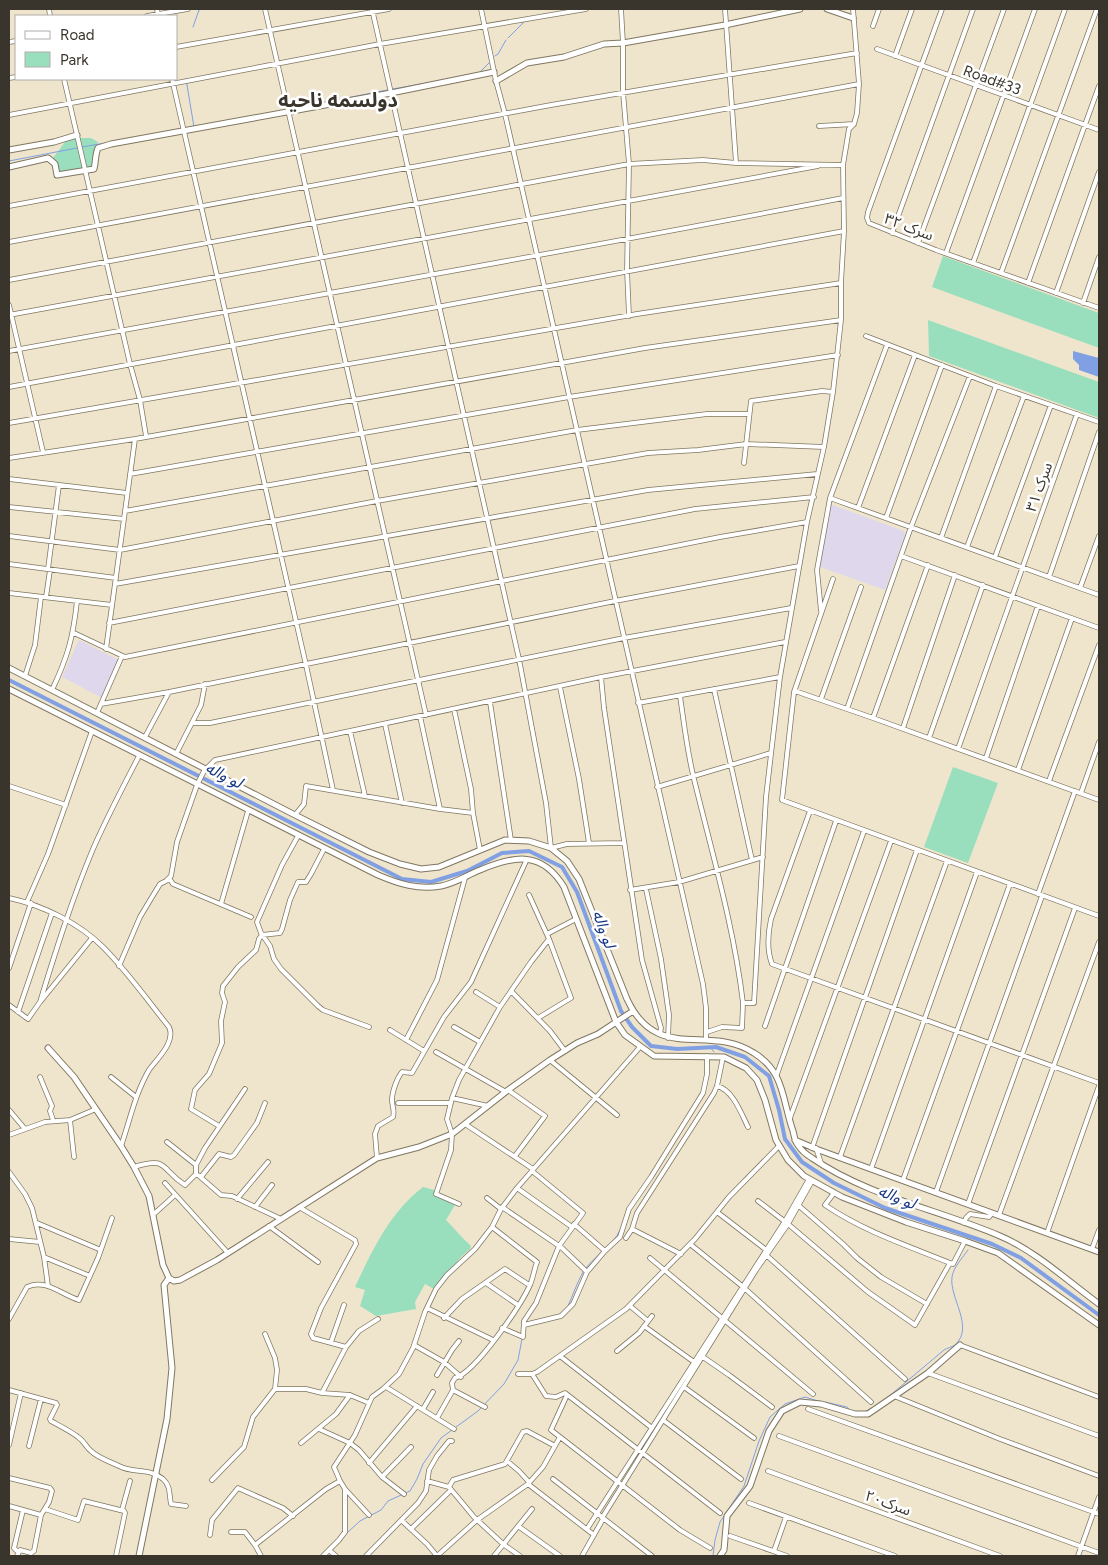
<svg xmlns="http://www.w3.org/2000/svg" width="1108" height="1565" viewBox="0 0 1108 1565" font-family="Figtree,'Noto Sans Arabic',sans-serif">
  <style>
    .education { fill: #dfd8ed }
    .green { fill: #9adfbd }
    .water { fill: #80a0e3 }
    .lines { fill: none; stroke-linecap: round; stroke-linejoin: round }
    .stream { stroke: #80a0e3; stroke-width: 1 }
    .canal { stroke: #80a0e3; stroke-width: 4 }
    .minor-casing { stroke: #807761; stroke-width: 5.5 }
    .tertiary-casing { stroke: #807761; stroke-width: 7 }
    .minor { stroke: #fff; stroke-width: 4 }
    .tertiary { stroke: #fff; stroke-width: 5 }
    .labels { text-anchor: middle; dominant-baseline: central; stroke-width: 5; stroke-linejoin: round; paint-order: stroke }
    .street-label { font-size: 15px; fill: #39352c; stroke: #fff }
    .water-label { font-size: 16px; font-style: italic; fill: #183784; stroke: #fff }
    .district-label { font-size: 20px; font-weight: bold; fill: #39352c; stroke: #fff }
  </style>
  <rect width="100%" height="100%" fill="#efe5cd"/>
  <path class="education" d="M 830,504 L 904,531 L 905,535 L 885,590 L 820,567 Z
    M 79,640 L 119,660 L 102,698 L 62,677 Z"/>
  <path class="green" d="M 68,138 L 91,138 L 98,142 L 93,155 L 92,168 L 58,173 L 53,158 Z
    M 943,256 L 1099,313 L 1099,348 L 932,287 Z
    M 928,320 L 1099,382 L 1099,418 L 929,356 Z
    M 953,767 L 998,783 L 968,863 L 924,847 Z
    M 423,1187 L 434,1190 L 434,1195 L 455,1205 L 446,1220 C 455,1229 462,1238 471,1246 L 470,1249 L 461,1257 L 434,1289 L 425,1284 L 415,1302 L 416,1309 L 376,1316 L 360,1306 L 365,1290 L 355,1287 C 372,1251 390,1212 423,1187 Z"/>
  <path class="water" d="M 1073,351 L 1099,358 L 1099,377 L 1079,370 L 1079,365 L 1073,359 Z"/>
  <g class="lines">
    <path class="stream" d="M 193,27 L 199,10 L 202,9
      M 508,38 L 525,21
      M 495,56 L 498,54 L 506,40
      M 479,73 L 489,63
      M 186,79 L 194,127
      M 393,89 L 449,79
      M 302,107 L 387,90
      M 82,147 L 111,142
      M 9,161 L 77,148
      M 710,1047 L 714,1052
      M 641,1189 L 654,1169
      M 568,1306 C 573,1295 577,1283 583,1272 C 593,1257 614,1245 620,1230
      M 887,1398 L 944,1350 C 947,1348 952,1347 955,1345 C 975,1327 949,1298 952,1277 C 953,1268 963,1257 968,1250
      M 825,1402 L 847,1407 L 851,1411
      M 866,1411 L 876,1406
      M 347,1533 L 360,1521 L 381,1510 L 388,1501 L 410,1491 L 417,1479 L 423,1464 L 441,1438 L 478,1411 L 504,1384 L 518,1360 L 522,1339
      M 713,1556 L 715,1540 L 720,1522 L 744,1486 L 759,1441 L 770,1417 L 785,1404 L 805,1397 L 818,1401"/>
    <path class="canal" d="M 9,680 L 402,879 L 431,882 L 467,871 L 502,853 L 529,851 L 562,867 L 577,892 L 621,1011 L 632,1027 L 651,1046 L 677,1049 L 716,1047 L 745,1057 L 769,1076 L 779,1110 L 785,1139 L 802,1162 L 834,1183 L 885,1208 L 992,1244 L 1021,1258 L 1099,1315"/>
    <defs>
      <path id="minor" d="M 49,9 L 50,16
        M 157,9 L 158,16
        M 265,9 L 426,715
        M 372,9 L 519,659 L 546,803 L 551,848 L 567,844 L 623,843
        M 481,9 L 496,81 L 505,114 L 703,984 L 706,1008 L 706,1040
        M 621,9 L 623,43 L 623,92 L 629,164 L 627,270 L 629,316
        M 725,9 L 736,163
        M 942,9 L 868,212 L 867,218 L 869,223 L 936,250 L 1099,308
        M 147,16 L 188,9
        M 873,26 L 879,9
        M 9,42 L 16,41
        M 176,47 L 389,9
        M 877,49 L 1099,130
        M 895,56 L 912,9
        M 9,78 L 16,77
        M 64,79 L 130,364 L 140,400 L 146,436
        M 172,79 L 306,665 L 333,790
        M 9,115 L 380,44 L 586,9
        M 819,126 L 854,124
        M 9,206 L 551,105 L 857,53
        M 844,231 L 843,165 L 849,129 L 854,124 L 857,113 L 859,84 L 853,9
        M 892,233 L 973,9
        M 9,242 L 859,84
        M 918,243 L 1004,9
        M 946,253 L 1035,9
        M 973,263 L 1065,9
        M 1001,273 L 1097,9
        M 9,280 L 629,164 L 703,160 L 736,163 L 843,165
        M 1028,283 L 1099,86
        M 1056,293 L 1099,172
        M 1083,303 L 1099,257
        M 9,305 L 43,452
        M 9,315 L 818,166
        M 866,336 L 996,386 L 1099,422
        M 9,351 C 287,300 566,252 843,198
        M 9,387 L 844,231 L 841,283 L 841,320 L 833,392 L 824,447 L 807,522 L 780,677 L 766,797 L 754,1003 L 743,1003 L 742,1028 L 722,1027 L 707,1032
        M 9,423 L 637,314 L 841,283
        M 9,458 L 135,439 L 645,348 L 841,320
        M 744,463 L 751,401 L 822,391 L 833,392
        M 130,474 L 569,397 L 838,355
        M 9,479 L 127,493
        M 830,498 L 1099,595
        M 9,507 L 124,519
        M 858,508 L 915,355
        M 125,511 L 577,430 L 707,414 L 749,414
        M 886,518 L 942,365
        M 9,536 L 120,550 L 377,501 L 648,453 L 698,450 L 746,444 L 824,447
        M 941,538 L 996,386
        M 967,547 L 1024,396
        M 901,556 L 1099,628
        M 995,557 L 1051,405
        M 9,564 L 116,578
        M 48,569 L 59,485
        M 1049,577 L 1099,432
        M 833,579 L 794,692 L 782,800 L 1099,916
        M 115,584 L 648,490 L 817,474
        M 1080,588 L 1099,536
        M 9,593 L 112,605
        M 46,597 L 50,570
        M 821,611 L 817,570 L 830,498 L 887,345
        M 109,623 L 695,509 L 814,497
        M 74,633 L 125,657 L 720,537 L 807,522
        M 106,649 L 135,439
        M 25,676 L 35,645 L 41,597
        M 601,677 L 604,708 L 642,960 L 661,1028 L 660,1034
        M 560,687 L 579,779 L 589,843
        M 714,689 L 752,860
        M 52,690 C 68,656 73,638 77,601
        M 795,691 L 873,718 L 1099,800
        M 680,696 C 684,723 687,751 694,779 C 712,853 734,927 743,1003
        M 821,699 L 861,587
        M 490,702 L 511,840
        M 638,703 L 780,677
        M 101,704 L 169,692 L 615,601 L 799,566
        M 454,709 L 471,789 L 473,813 L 480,850
        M 847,709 L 911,527 L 970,376
        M 97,713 L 122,656
        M 420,716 L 440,809
        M 873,718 L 928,565
        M 193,723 L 210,723 L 624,638 L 791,608
        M 385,724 L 402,803
        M 903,728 L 955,575
        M 350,731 L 365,796
        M 145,737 L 169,692
        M 929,738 L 983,585
        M 958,749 L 1077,414
        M 176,754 L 201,705 L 205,684
        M 986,758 L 1038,606
        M 1018,770 L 1072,618
        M 1049,781 L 1099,645
        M 9,786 L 66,805
        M 657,787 L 771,753
        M 1081,793 L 1099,742
        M 810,811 L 771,919 C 768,933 767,951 772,964 L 1099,1083
        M 295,815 L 304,804 L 306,786 L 440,809 L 473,813
        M 298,836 L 282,865 L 257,922 L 261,933 L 270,946 L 274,959 L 281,969 L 318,1006 L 323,1010 L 369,1027
        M 169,878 L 173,884 L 251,917
        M 646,889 L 661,959 L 669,1015 L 668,1038
        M 630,890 L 679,882 L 763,857
        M 1038,894 L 1075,791
        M 529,895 L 549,939 L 571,998 L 538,1018
        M 9,898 C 42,905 79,923 103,947 C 127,971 148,1001 169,1027 C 176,1042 157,1059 149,1070 C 135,1094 130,1120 121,1146
        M 27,902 L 48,854 L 92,731
        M 221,904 L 248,811
        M 547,934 L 576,919
        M 119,966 L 140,917 L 152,897 L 160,884 L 166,881 L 171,876 L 177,842 L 197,785 L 204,771 L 215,760 L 601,677 L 785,642
        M 9,968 L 31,903
        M 511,991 L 550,1031 L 565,1051
        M 476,992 L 500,1007
        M 40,1002 C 56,950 72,899 93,849 C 107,817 123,787 139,756
        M 9,1005 L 28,1019 L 40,1002 L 92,938
        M 18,1012 L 52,913
        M 765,1026 L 836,821
        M 454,1027 L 480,1042
        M 390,1030 L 424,1051
        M 406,1040 L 437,980 L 465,878
        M 436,1052 L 506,1092
        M 550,1060 L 617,1115
        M 777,1074 L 864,831
        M 40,1077 L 52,1106 L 50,1111 L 53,1120
        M 111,1077 L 136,1097
        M 717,1086 C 733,1090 741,1113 748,1127
        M 508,1090 L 545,1116 L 515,1156
        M 452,1098 L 488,1106
        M 398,1103 L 451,1103
        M 9,1110 L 25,1129
        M 790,1118 L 891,841
        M 70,1120 L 74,1157
        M 465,1124 L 533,1169
        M 219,1126 L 191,1109 L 195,1090 L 209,1074 L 222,1043 L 221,1021 L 225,1002 L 222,993 L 223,986 L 238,967 L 256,950 L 259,939 L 262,935 L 280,933 L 282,929 L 290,900 L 298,882 L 306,882 L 311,874 L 324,849
        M 9,1135 L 45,1122 L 70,1120 L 96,1109
        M 167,1142 L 196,1165
        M 812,1148 L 917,850
        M 816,1148 L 821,1163
        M 840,1157 L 947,861
        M 377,1158 L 375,1134 L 378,1126 L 393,1117 C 395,1110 392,1107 392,1100 C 392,1092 397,1078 402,1072 L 412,1073 L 444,1017 L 471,982 L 527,859
        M 134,1167 C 169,1156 160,1169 185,1185 L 195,1175 L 198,1175 L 221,1195 L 232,1196 L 281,1219
        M 871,1169 L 977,872
        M 9,1172 L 25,1194 L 32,1208 L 44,1257 L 48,1286
        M 196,1174 L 196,1165 L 205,1148 L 245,1089
        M 201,1177 L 219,1154 L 231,1157 L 234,1155 L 257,1123 L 265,1103
        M 903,1180 L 1010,884
        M 165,1183 L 228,1253
        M 517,1188 L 572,1227
        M 936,1192 L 1042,896
        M 834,1193 L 825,1205 C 863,1231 908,1246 950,1263
        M 487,1198 L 501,1209
        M 237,1199 L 268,1162
        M 758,1201 L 788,1224 L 868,1292 L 915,1325 L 950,1263 L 953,1264 L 965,1241
        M 459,1204 L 436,1194 L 451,1150 L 452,1134 L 447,1119 L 452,1098 L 459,1080 L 500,1007 L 531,962 L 549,939
        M 968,1204 L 1075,908
        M 798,1205 L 843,1244 L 857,1258 L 881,1277 L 927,1304
        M 255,1207 L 272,1185
        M 299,1207 L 355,1240 L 356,1244 L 321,1308 L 311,1334 L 313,1338 L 346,1347
        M 502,1207 L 562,1248 L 587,1272
        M 717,1212 L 765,1249
        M 154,1214 L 175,1195
        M 999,1215 L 1099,942
        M 37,1223 L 101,1250
        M 964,1223 L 966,1218 L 970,1214 L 989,1217 L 992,1213
        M 574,1224 L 605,1251
        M 269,1226 L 318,1262
        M 632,1229 L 681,1254
        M 1047,1233 L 1099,1086
        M 626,1238 L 632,1229 L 637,1213 L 714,1093 L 717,1086 L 723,1057
        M 9,1239 L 40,1242
        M 690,1244 L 742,1286 L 871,1402
        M 1092,1249 L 1099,1230
        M 765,1254 L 905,1379
        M 44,1257 L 90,1276
        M 650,1258 L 813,1394
        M 486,1283 L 518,1305
        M 630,1306 L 648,1321
        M 427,1308 L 493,1340
        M 444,1318 L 462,1299 L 505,1269 L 529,1285
        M 9,1319 L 27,1287 C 45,1278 62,1295 79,1300 L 98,1258 L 112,1218
        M 524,1325 L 561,1316 L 573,1304 L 587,1272 L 605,1251 L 620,1237 L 629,1209 L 651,1177 L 703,1093 L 707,1074 L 707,1056
        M 644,1326 L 694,1362
        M 502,1328 L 523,1337 L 524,1321 L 536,1303 L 559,1246 L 583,1213 L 532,1171
        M 265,1334 L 275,1358 L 277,1370 L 275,1389
        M 331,1342 L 344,1305
        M 414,1345 L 444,1362 L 461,1377
        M 960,1345 L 1099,1397
        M 617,1351 L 639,1333 L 652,1316
        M 560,1356 L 652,1428
        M 703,1357 L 729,1375 L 772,1407
        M 928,1373 L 1099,1436
        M 518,1374 L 532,1374 L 537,1372 L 626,1309 L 695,1239 L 729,1197 L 779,1146
        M 532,1374 L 546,1396 L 556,1397 L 565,1393 L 720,1513
        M 437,1375 L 452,1350 L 459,1341
        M 386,1387 L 454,1429
        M 684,1387 L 754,1438
        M 9,1390 L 56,1403 L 57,1405 L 50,1419 L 51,1421 C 60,1426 70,1431 78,1437 C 84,1441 86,1447 91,1451 C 98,1458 111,1462 119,1466 C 134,1474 148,1467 163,1479 C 171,1486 169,1495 171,1504 L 186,1506
        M 453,1390 L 485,1407
        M 322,1393 L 346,1347 L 359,1331 L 378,1319
        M 567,1395 L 551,1430 L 680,1530 L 710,1548
        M 894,1396 L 1000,1439 L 1099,1476
        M 423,1409 L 433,1392
        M 808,1409 L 1099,1514
        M 437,1418 L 453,1390 L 452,1383 L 455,1378 C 476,1372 521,1305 530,1285 C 533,1278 534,1270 537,1262 L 492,1227
        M 663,1420 L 741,1479
        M 319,1429 L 350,1443 L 359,1450 L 382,1477 L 404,1494
        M 779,1436 L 1099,1553
        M 301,1443 L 336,1414 L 350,1395
        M 9,1445 L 21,1393
        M 29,1446 L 41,1399
        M 507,1461 L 519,1471 L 529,1482
        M 369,1463 L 417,1406
        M 768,1471 L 1000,1556
        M 382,1477 L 411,1447
        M 9,1478 L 50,1488 L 52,1491 L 49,1502 L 41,1515 L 34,1551 L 31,1553 L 20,1550 L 17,1556
        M 553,1479 L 652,1556
        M 212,1480 L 244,1447 L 253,1417 L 275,1389 L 306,1389 L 322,1393 L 350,1395 L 369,1403
        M 427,1481 L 449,1487 L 474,1517 L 503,1544 L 520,1556
        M 528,1484 L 543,1467 L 560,1437
        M 449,1487 L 453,1480 L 505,1464 L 523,1432 L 527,1431 L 555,1446
        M 345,1489 L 369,1515
        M 749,1503 L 895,1556
        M 9,1506 L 41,1515
        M 45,1509 L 78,1520 L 84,1501 L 124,1511 L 125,1513 L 116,1556
        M 122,1510 L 130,1481
        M 602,1518 L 756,1270 L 788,1224 L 812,1181
        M 401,1520 L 427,1544 L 437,1556
        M 518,1526 L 560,1556
        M 411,1529 L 451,1490
        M 587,1529 L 785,1221 L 809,1179
        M 231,1532 L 245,1532 L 255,1545 L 261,1556
        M 210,1535 L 212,1520 L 238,1488 L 283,1508 L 293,1516
        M 730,1536 L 787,1556
        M 255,1545 L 326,1489 L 340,1481
        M 329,1550 L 336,1556
        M 774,1551 L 786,1517
        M 18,1552 L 14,1548 L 23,1510
        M 323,1556 L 339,1540 L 345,1532 L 345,1489 L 340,1481 L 334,1467 L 355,1435 L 372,1397 L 383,1389 L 399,1374 L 413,1348 L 425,1312 L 436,1289 L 447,1275 L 475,1249 L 492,1227 L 501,1209 L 517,1188 L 640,1047
        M 366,1556 L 418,1503 L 426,1491 L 429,1470 L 437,1456 L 449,1441 L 452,1441
        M 437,1556 L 477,1520 L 528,1484 L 594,1535
        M 494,1556 L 532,1509
        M 582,1556 L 603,1519
        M 1078,1556 L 1099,1497"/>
      <path id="tertiary" d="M 827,9 L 853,18
        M 496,81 L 527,63 L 564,57 L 604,44 L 623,43 L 725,25 L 800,9
        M 9,150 L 54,142 L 77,135
        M 9,167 L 48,158 L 55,164 L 57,175 L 94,169 C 96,161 95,155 98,148 L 111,144 L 391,93 L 494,72
        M 9,668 L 295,815 L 369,852 L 400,864 L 421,869 L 439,867 L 505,840 L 529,841 L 551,848 L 567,861 L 579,879 L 627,999 C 657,1064 708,1023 754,1053 C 785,1072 782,1100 793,1131 C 794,1135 795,1142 798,1145 C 801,1150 807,1155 812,1158 C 869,1197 937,1209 1000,1236 C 1034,1250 1069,1282 1099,1304
        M 9,689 L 378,875 C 399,884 418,890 441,886 C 456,883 467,875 480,870 C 515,855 542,851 564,887 L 616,1022 L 625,1035 L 654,1056 L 724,1057 L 746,1068 L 757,1080 L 765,1100 L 776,1140 L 788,1160 L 804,1176 L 842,1197 L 906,1222 L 965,1241 L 998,1253 L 1099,1325
        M 48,1048 L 74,1077 L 121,1146 L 134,1167 L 149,1196 L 163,1265 L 169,1278
        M 795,1140 L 816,1149 L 1099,1252
        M 169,1278 L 174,1281 L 180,1280 L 217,1260 L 377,1158 L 419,1147 L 452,1134 L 508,1090 L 550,1060 L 577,1043 L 598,1034 L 633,1011
        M 139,1556 L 167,1419 L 172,1368 L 164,1285 L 169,1278
        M 720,1556 L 724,1550 L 727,1516 L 750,1486 L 769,1431 L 782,1411 L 800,1402 L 821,1404 L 855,1414 L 868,1414 L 928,1373 L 960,1345"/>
    </defs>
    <use href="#minor" class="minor-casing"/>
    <use href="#tertiary" class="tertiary-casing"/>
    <use href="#minor" class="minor"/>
    <use href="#tertiary" class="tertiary"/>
  </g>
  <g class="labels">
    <g class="street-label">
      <text transform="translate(992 80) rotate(20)">Road#33</text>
      <text transform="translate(909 227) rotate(21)">سرک ۳۲</text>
      <text transform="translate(1039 487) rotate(-70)">سرک ۳۱</text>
      <text transform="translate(888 1503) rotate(20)">سرک۲۰</text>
    </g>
    <g class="water-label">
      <text transform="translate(224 775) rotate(27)">لو واله</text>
      <text transform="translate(604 929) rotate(70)">لو واله</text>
      <text transform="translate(897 1197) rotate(22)">لو واله</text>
    </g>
    <g class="district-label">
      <text x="338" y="100">دولسمه ناحیه</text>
    </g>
  </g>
  <rect width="1108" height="1565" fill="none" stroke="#39352c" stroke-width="20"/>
  <rect x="15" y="15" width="162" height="65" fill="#ffffff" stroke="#b0aeab"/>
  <rect x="25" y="31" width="25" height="8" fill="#ffffff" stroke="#b0aeab"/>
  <text x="60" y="40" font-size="15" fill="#39352c">Road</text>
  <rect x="25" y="52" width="25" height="15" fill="#9adfbd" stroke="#b0aeab"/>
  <text x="60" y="65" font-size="15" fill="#39352c">Park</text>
</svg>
